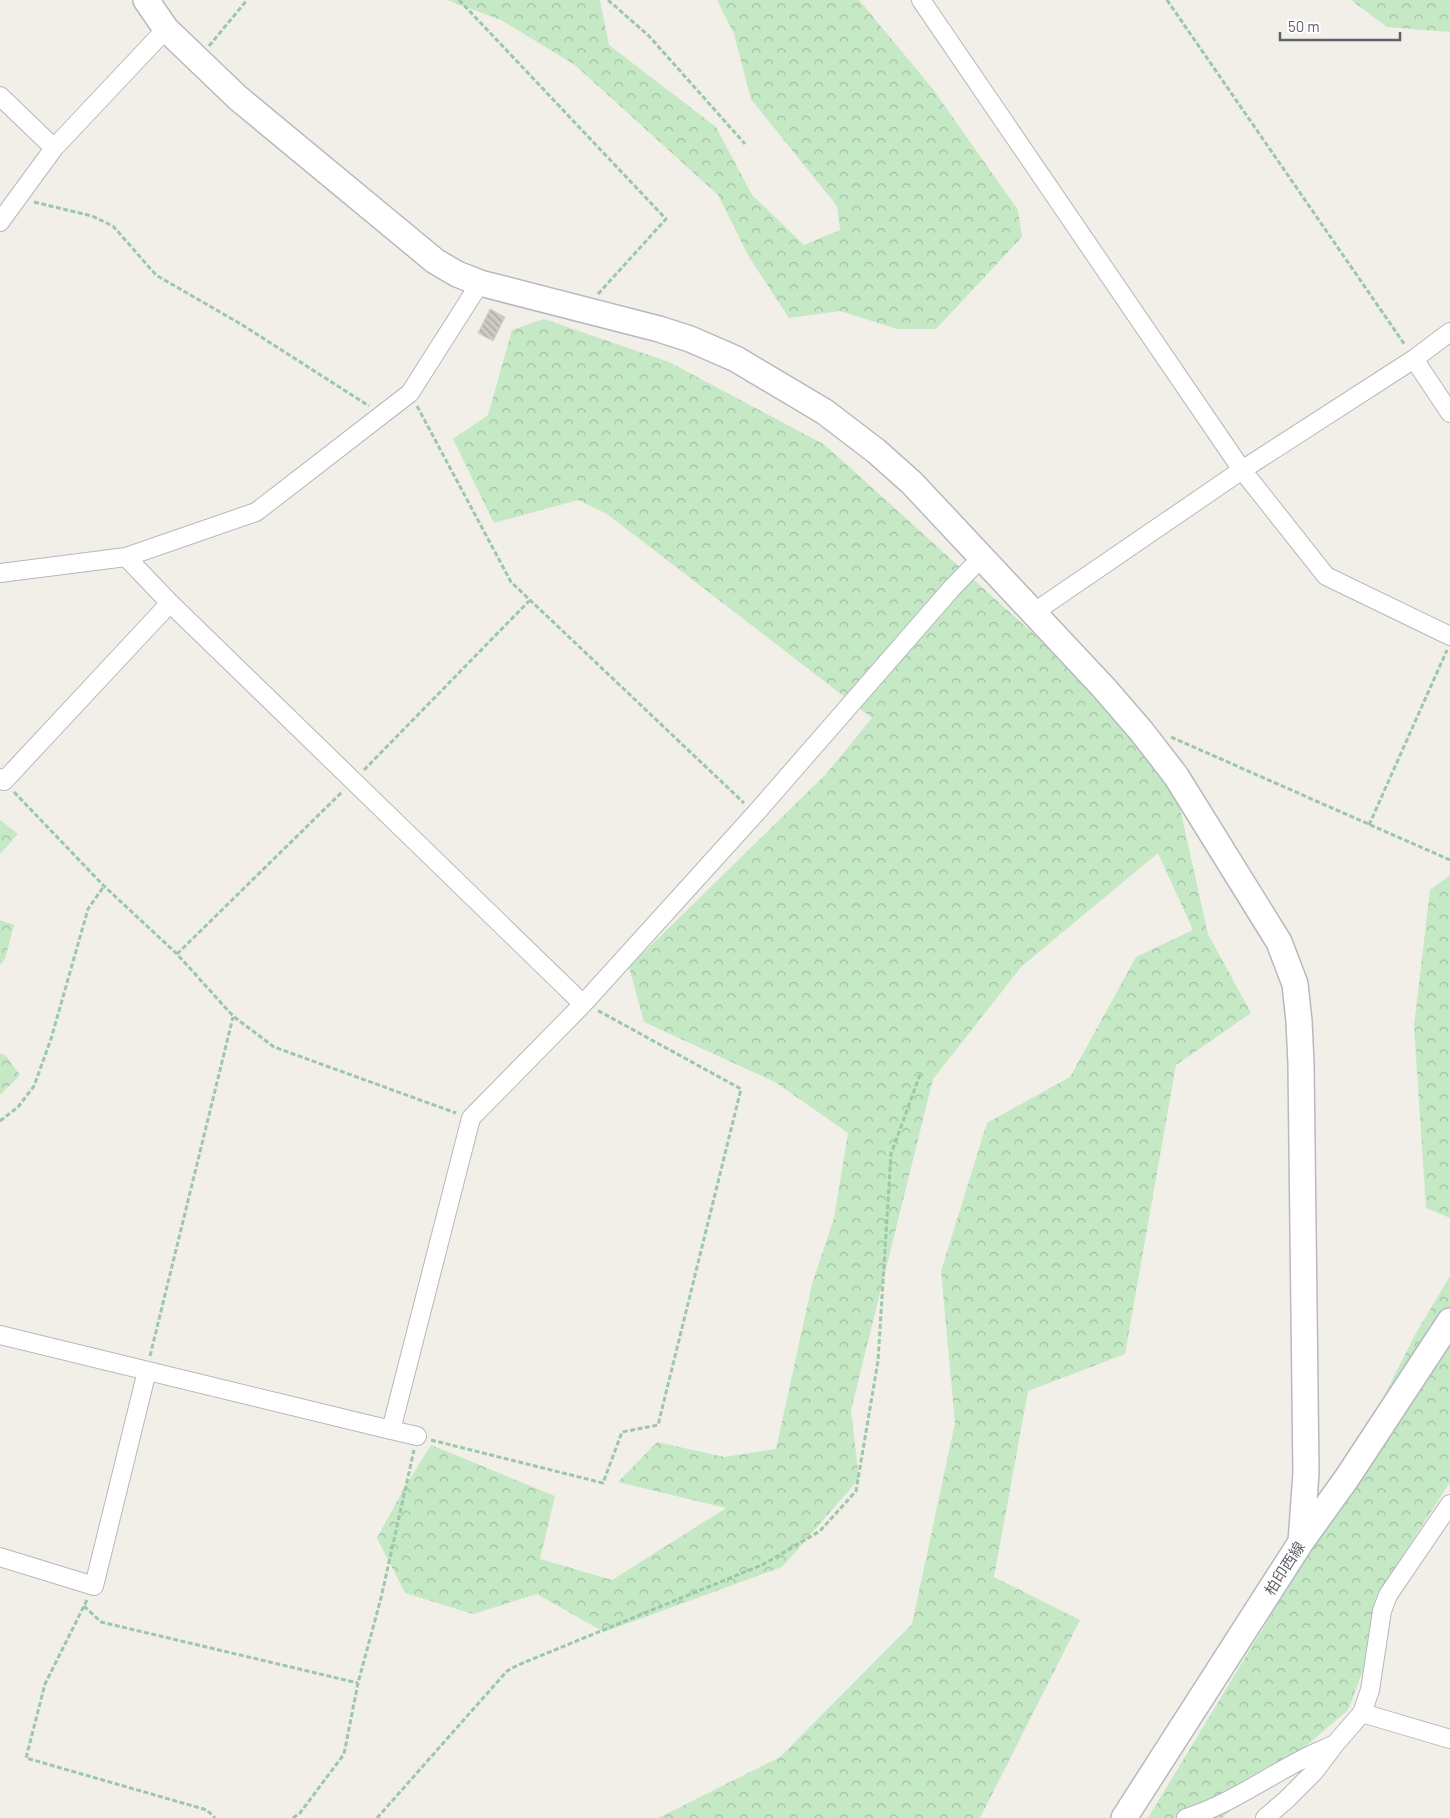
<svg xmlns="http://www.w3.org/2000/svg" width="1450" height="1818" viewBox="0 0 1450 1818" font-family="Barlow,'Noto Sans JP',sans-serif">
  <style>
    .forest { fill: url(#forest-crowns) }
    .building { fill: url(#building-back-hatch); stroke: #d6d1c6 }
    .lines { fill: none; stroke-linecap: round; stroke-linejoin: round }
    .street-casing { stroke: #b5b8bc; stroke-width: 20 }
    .secondary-casing { stroke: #b6babf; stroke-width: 28 }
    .path { stroke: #9cc7a9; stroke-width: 3; stroke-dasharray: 5 2.5; stroke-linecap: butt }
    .street { stroke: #fff; stroke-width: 18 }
    .secondary { stroke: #fff; stroke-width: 25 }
    .labels { text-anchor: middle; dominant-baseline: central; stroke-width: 4; stroke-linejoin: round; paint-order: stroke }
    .street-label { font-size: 15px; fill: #5f6368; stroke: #fff }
  </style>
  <defs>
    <pattern id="forest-crowns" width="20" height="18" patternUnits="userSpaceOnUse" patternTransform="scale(1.25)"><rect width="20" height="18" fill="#c5e8c5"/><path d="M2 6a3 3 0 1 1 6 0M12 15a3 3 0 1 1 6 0" fill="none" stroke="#a3c0a4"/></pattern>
    <pattern id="building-back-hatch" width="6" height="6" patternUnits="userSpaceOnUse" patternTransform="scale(1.25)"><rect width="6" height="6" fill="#cccac5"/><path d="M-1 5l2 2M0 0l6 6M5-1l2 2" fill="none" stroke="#a9a8a4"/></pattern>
  </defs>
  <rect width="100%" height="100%" fill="#f1efe8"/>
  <path class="forest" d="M 447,0 L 600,0 L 609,45 L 716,127 L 752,195 L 804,245 L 840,230 L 837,206 L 751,99 L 734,34 L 717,0 L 859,0 L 932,88 L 1018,210 L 1022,237 L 936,329 L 897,329 L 840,311 L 789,318 L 749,257 L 718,195 L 575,65 L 501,20 Z
    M 1351,0 L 1450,0 L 1450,32 L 1387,27 Z
    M 544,319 L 669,362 L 825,445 L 1036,636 L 1118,715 L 1177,795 L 1208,934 L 1251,1013 L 1176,1065 L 1125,1354 L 1028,1391 L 994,1577 L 1080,1620 L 980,1818 L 658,1818 L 780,1757 L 912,1624 L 955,1423 L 941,1271 L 987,1123 L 1070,1077 L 1136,957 L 1193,930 L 1158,853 L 1022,966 L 933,1079 L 851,1410 L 859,1479 L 782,1567 L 604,1632 L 537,1594 L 473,1614 L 405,1593 L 377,1538 L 403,1490 L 431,1445 L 555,1496 L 540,1559 L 612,1580 L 726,1508 L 618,1482 L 657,1442 L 724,1457 L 776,1449 L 812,1284 L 834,1218 L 848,1133 L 775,1082 L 644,1022 L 629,967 L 826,774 L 872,718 L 607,514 L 578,500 L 494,523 L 453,439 L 488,415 L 512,330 Z
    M 0,820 L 18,834 L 0,854 Z
    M 1450,875 L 1450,1218 L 1426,1208 L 1414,1026 L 1430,890 Z
    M 0,920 L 14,925 L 5,959 L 0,965 Z
    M 0,1053 L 6,1056 L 20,1075 L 0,1095 Z
    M 1450,1276 L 1450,1482 L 1375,1599 L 1373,1644 L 1348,1710 L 1222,1818 L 1148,1818 L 1280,1600 L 1416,1333 Z"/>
  <path class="building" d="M 490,309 L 505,317 L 493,341 L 478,333 Z"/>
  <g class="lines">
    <defs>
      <path id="street" d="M 921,0 L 1242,470 L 1326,576 L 1450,636
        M 0,96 L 54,148
        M 0,222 L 54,148 L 166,29
        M 1414,359 L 1450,413
        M 126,557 L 170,603 L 583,1004
        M 0,573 L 126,557 L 256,512 L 410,393 L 480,283
        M 1033,613 L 1242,470 L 1414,359 L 1450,332
        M 0,778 L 4,781 L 170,603
        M 0,1335 L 391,1430 L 471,1118 L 583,1004 L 755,814 L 952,588 L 982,557
        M 391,1430 L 417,1436
        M 0,1557 L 94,1586 L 147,1371
        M 1362,1713 L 1450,1739
        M 1186,1818 C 1228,1805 1262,1780 1301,1760 C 1311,1754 1322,1750 1333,1745
        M 1265,1818 L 1286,1800 L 1314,1772 L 1335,1744 L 1362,1713 L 1370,1690 L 1382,1611 L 1388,1595 L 1450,1504"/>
      <path id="secondary" d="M 146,0 L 166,29 L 238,98 L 435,261 L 457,274 L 480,283 L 659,329 L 690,339 L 736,359 L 825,412 L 876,451 L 912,483 L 1104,688 L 1142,732 L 1176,776 L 1279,942 L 1295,984 L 1299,1021 L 1301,1064 L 1306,1473 L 1301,1542
        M 1124,1818 L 1301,1542 L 1347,1478 L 1450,1321"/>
    </defs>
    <use href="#street" class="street-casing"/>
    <use href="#secondary" class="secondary-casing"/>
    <path class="path" d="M 459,0 L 666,219 L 598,294
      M 608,0 L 649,36 L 745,144
      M 1167,0 L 1405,345
      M 209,46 L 247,0
      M 34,202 L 92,216 L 113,226 L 156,275 L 244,326 L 369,406
      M 417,406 L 511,582 L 744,803
      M 1171,737 L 1450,860
      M 364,770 L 529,601
      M 14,792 L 104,886 L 177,954 L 233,1016 L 274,1047 L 456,1113
      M 1369,825 L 1447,650
      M 177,954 L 342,792
      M 0,1121 L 18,1107 L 34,1086 L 51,1039 L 88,909 L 104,886
      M 150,1356 L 233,1017
      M 431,1440 L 603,1483 L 622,1432 L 658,1425 L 741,1089 L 597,1010
      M 87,1600 L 45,1684 L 26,1758 L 207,1810 L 215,1818
      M 84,1606 L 101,1622 L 358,1683
      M 293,1818 L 300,1813 L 344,1754 L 358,1683 L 381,1598 L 414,1450
      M 377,1818 L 507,1671 L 518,1665 L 764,1564 L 820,1531 L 856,1491 L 878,1361 L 891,1154 L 921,1072"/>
    <use href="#street" class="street"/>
    <use href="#secondary" class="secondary"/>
  </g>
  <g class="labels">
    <g class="street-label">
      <text transform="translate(1284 1568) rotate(-57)">柏印西線</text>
    </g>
  </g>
  <path d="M1280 32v8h120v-8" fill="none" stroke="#5f6368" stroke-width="2.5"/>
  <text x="1288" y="32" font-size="15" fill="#5f6368" stroke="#ffffff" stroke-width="4" paint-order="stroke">50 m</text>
</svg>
